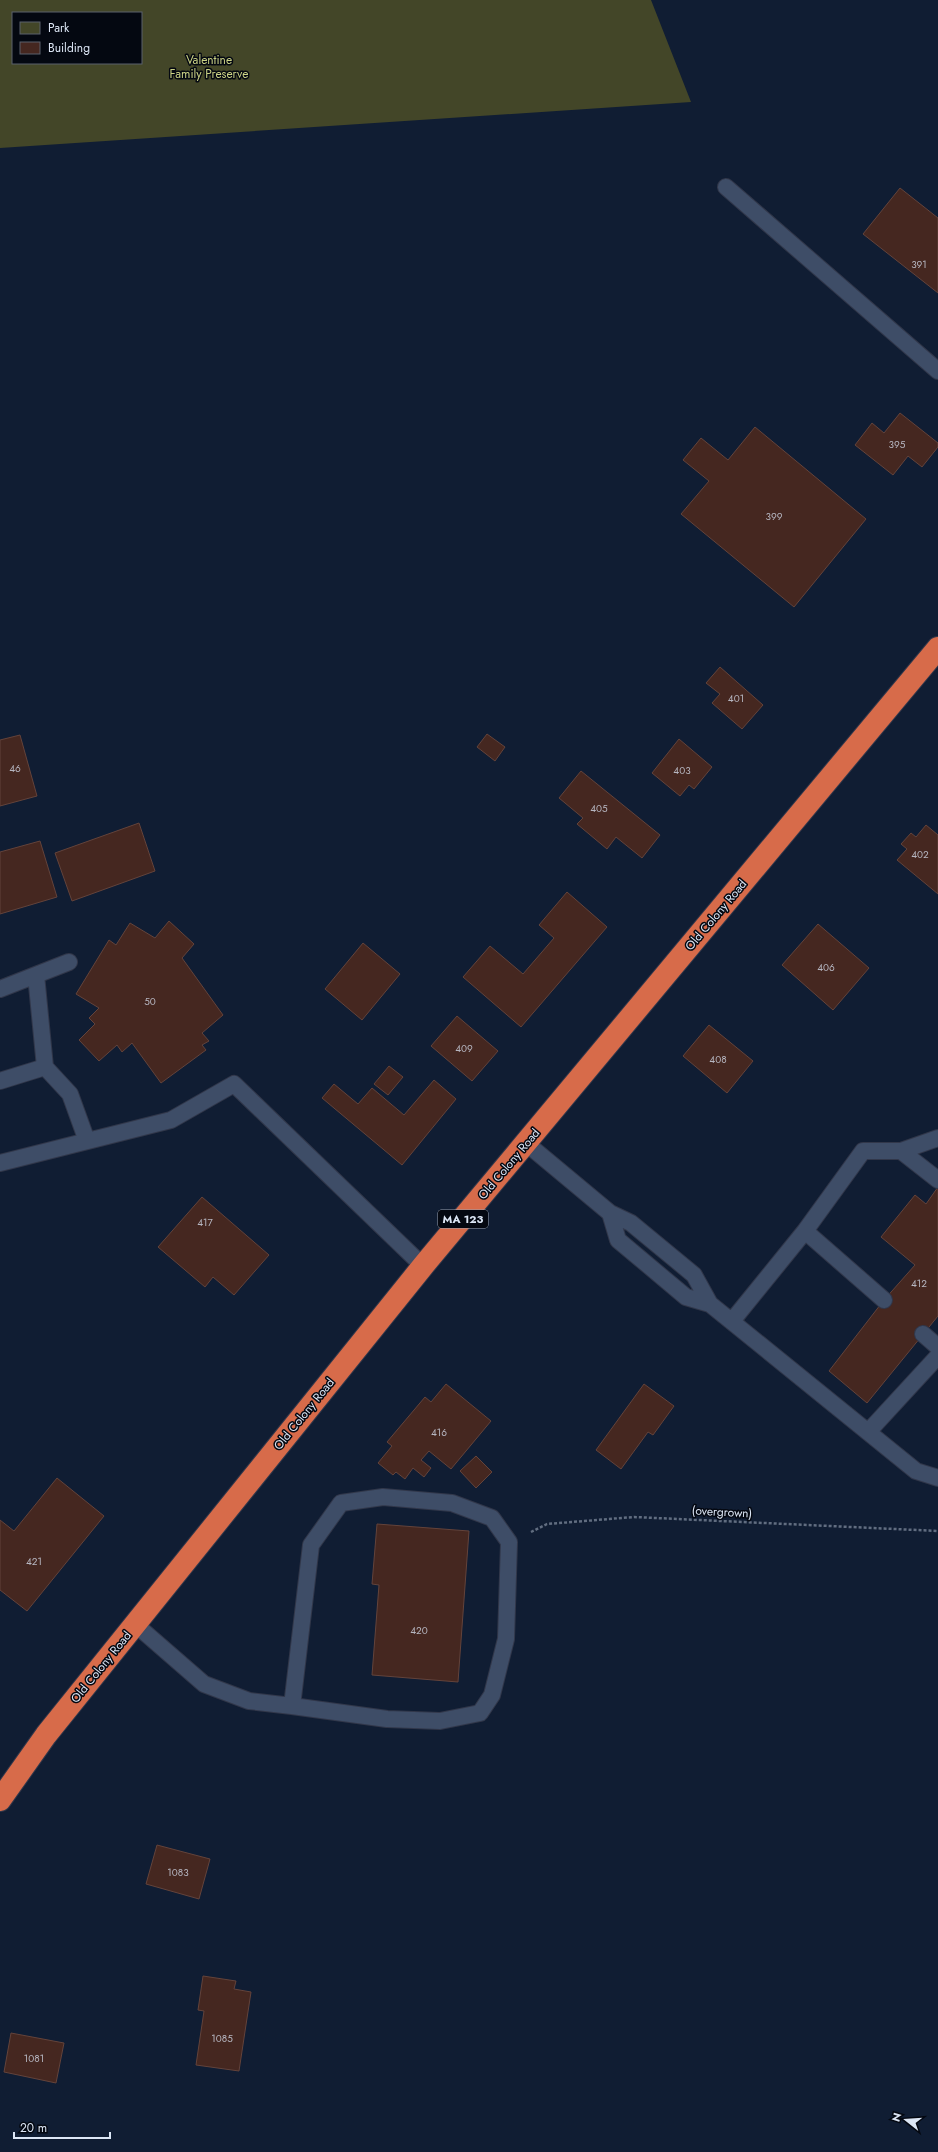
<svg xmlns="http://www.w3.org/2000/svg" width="938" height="2152" viewBox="0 0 938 2152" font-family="Jost,sans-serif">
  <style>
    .green { fill: #434628; fill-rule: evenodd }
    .building { fill: #452720; stroke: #63433b }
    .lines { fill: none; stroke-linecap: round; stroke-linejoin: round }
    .lane-casing { stroke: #31374a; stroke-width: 18 }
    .highway-casing { stroke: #31374a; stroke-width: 24 }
    .path { stroke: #616d80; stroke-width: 2.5; stroke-dasharray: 3 2; stroke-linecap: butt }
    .lane { stroke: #3e4d67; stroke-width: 16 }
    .highway { stroke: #d76b4a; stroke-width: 22 }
    .labels { text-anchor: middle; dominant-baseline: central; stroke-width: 3; stroke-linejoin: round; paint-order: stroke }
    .number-label { font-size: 10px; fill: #b6b6c0 }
    .shield { fill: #040811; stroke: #9ba3b1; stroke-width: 1 }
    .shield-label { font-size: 11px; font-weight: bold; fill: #dce6f5 }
    .park-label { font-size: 12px; fill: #cbd285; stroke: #040811 }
    .street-label { font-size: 12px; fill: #dce6f5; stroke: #040811 }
  </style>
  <rect width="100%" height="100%" fill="#101d33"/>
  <path class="green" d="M 0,0 L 651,0 L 691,102 L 0,148 ZM 13,13 L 141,13 L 141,63 L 13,63 Z"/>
  <path class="building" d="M 900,188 L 938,218 L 938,293 L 863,234 Z
    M 900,413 L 938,443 L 938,447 L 922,467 L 908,456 L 893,475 L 855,445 L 872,423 L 884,433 Z
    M 755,427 L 866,519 L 794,607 L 681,514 L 709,481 L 683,460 L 701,438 L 728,460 Z
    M 720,667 L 763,705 L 742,729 L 712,703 L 720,694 L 706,683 Z
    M 487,734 L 505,747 L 495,761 L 477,747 Z
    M 20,735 L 37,796 L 0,806 L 0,740 Z
    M 679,739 L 712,767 L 694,789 L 689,785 L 680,796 L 652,773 Z
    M 581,771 L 660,835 L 642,858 L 616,837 L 607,849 L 577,824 L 583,818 L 559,798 Z
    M 139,823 L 155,871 L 72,901 L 55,853 Z
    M 926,825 L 938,835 L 938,894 L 897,860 L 907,849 L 901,844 L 911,833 L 916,837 Z
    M 40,841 L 57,897 L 0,914 L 0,852 Z
    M 567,892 L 607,927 L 521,1027 L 463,977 L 490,946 L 523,974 L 554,938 L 539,925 Z
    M 169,921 L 194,944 L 182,958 L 223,1015 L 202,1033 L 209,1041 L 202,1045 L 206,1050 L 161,1083 L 132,1043 L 122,1052 L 117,1045 L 99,1061 L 79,1040 L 95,1024 L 89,1018 L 99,1008 L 76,994 L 109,940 L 116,945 L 130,923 L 155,938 Z
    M 818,924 L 869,968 L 833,1010 L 782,965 Z
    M 363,943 L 400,974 L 362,1020 L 325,989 Z
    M 457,1016 L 498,1051 L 472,1081 L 431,1046 Z
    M 709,1025 L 753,1061 L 727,1093 L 683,1056 Z
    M 389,1066 L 403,1077 L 388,1095 L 374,1084 Z
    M 434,1080 L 456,1099 L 402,1165 L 322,1098 L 334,1084 L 358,1104 L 372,1088 L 404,1115 Z
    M 938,1187 L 938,1316 L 867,1403 L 829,1371 L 884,1300 L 915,1265 L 881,1237 L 915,1195 L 926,1204 Z
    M 202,1197 L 269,1255 L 234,1295 L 213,1277 L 205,1287 L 158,1247 Z
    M 446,1384 L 491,1421 L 451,1469 L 429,1451 L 421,1460 L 431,1468 L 424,1477 L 413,1468 L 405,1479 L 396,1472 L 393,1475 L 378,1463 L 392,1446 L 387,1442 L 425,1397 L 431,1402 Z
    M 644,1384 L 674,1406 L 653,1435 L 648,1432 L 621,1469 L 596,1450 Z
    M 476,1456 L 492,1472 L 476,1488 L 460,1471 Z
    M 57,1478 L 104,1516 L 27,1611 L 0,1590 L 0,1520 L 14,1531 Z
    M 377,1524 L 469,1531 L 458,1682 L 372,1675 L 379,1585 L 372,1584 Z
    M 157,1845 L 210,1859 L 199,1899 L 146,1884 Z
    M 203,1976 L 236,1981 L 234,1989 L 251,1992 L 239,2071 L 196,2065 L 204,2011 L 198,2010 Z
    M 11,2033 L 64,2043 L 56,2083 L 4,2072 Z"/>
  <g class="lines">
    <defs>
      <path id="lane" d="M 726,187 L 938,371
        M 0,989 L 69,962
        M 45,1067 L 70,1094 L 87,1141
        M 0,1081 L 45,1067 L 36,975
        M 526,1143 L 610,1213 L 631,1223 L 694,1275 L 710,1304 L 686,1297 L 618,1240 L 610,1213
        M 901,1151 L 938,1180
        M 0,1163 L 171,1120 L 234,1084 L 423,1266
        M 805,1231 L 884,1300
        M 710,1304 L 916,1471 L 938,1478
        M 732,1321 L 805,1231 L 863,1151 L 901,1151 L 938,1138
        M 923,1334 L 938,1347
        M 868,1432 L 938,1356
        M 135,1624 L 204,1684 L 249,1701 L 292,1706 L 311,1545 L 341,1503 L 383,1497 L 452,1503 L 492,1518 L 509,1542 L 506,1639 L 492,1695 L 480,1713 L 440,1721 L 387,1719 L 292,1706"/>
      <path id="highway" d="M 0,1800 L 46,1735 L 423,1266 L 938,648"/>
    </defs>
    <use href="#lane" class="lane-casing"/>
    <use href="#highway" class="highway-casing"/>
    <path class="path" d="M 531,1532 L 547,1524 L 634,1517 L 938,1531"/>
    <use href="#lane" class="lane"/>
    <use href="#highway" class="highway"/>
  </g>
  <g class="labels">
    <g class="number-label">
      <text x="919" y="264">391</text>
      <text x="897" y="444">395</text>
      <text x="774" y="516">399</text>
      <text x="736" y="698">401</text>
      <text x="15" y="768">46</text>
      <text x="682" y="770">403</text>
      <text x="599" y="808">405</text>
      <text x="920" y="854">402</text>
      <text x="826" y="967">406</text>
      <text x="150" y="1001">50</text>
      <text x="464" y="1048">409</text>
      <text x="718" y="1059">408</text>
      <text x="205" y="1222">417</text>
      <text x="919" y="1283">412</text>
      <text x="439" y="1432">416</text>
      <text x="34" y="1561">421</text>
      <text x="419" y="1630">420</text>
      <text x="178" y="1872">1083</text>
      <text x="222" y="2038">1085</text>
      <text x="34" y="2058">1081</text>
    </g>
    <rect class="shield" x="438" y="1210" width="50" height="18" rx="3"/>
    <g class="shield-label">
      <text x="463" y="1219">MA 123</text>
    </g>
    <g class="park-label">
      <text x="209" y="60">Valentine<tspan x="209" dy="14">Family Preserve</tspan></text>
    </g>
    <g class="street-label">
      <text transform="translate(716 915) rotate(-50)">Old Colony Road</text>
      <text transform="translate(509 1164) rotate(-50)">Old Colony Road</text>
      <text transform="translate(304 1414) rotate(-51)">Old Colony Road</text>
      <text transform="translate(722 1512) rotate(3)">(overgrown)</text>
      <text transform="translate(101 1667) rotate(-51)">Old Colony Road</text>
    </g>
  </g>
  <rect x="12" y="12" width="130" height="52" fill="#040811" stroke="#5a616c"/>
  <rect x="20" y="22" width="20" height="12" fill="#434628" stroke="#5a616c"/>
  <text x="48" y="32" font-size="12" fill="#dce6f5">Park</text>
  <rect x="20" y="42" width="20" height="12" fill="#452720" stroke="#5a616c"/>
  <text x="48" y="52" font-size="12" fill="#dce6f5">Building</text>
  <g transform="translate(906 2120) rotate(287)" stroke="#040811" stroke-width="3" paint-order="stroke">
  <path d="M0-3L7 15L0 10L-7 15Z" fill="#dce6f5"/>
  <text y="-6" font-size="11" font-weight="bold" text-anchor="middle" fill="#dce6f5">N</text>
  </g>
  <path d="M14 2132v6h96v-6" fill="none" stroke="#dce6f5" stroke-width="2"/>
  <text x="20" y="2132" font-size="12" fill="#dce6f5" stroke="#040811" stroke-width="3" paint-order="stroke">20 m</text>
</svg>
